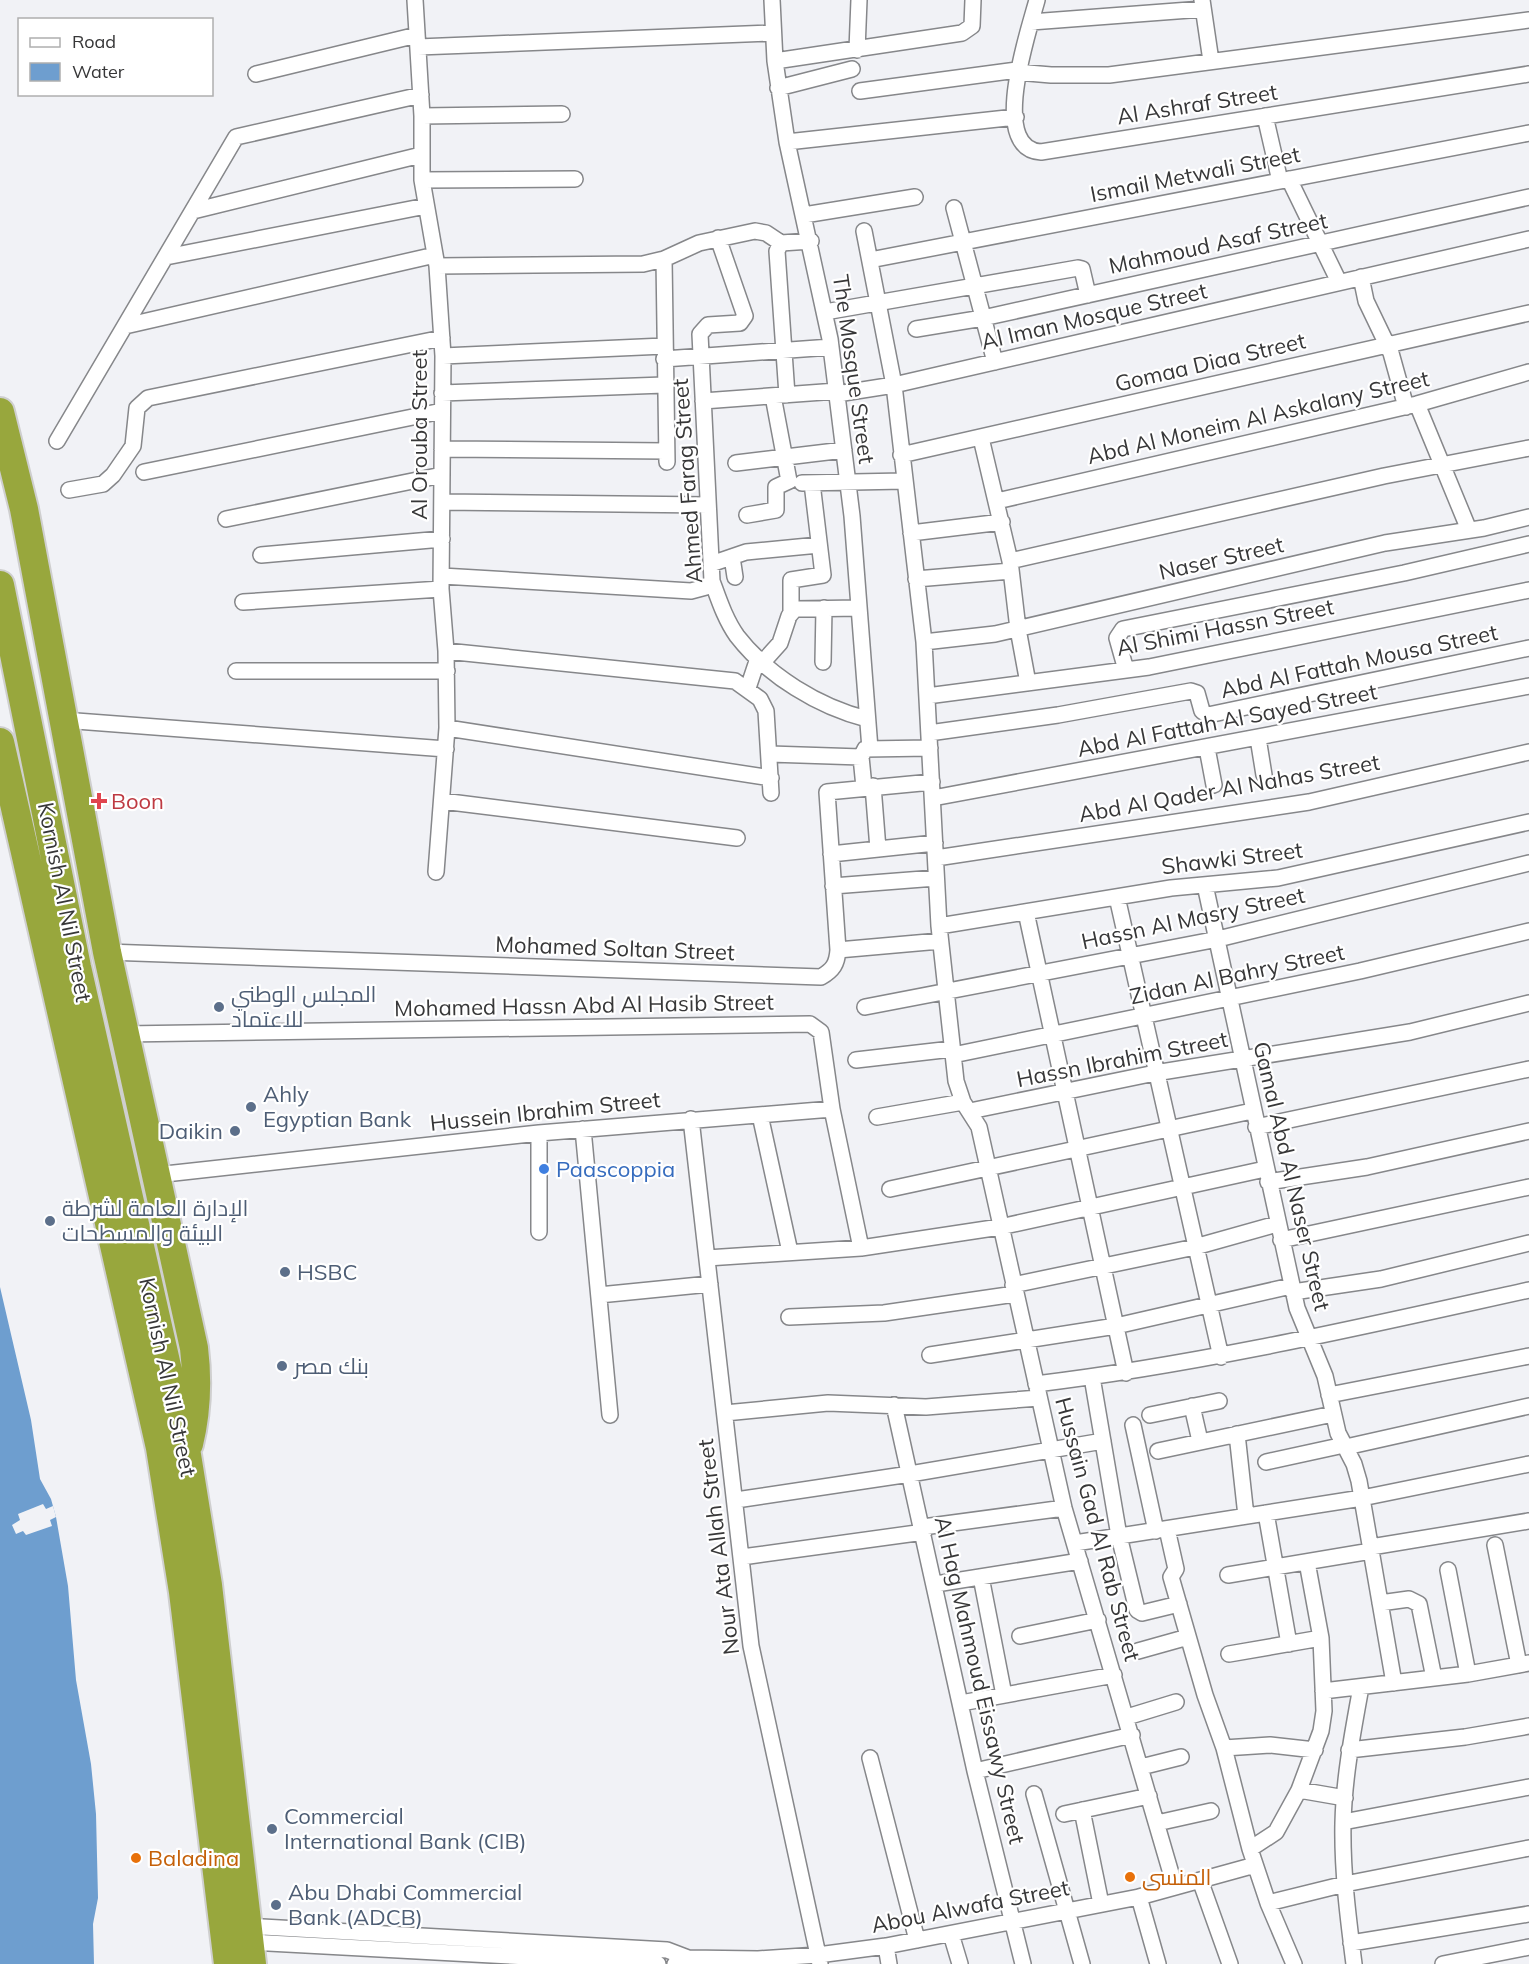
<svg xmlns="http://www.w3.org/2000/svg" width="1529" height="1964" viewBox="0 0 1529 1964" font-family="Mulish,Cairo,sans-serif">
  <style>
    .water { fill: #6e9ecf }
    .pier { fill: #f1f2f6 }
    .lines { fill: none; stroke-linecap: round; stroke-linejoin: round }
    .street-casing { stroke: #86878a; stroke-width: 18 }
    .highway-casing { stroke: #cfcfcf; stroke-width: 32 }
    .street { stroke: #fff; stroke-width: 15 }
    .highway { stroke: #98a73d; stroke-width: 28 }
    .health-dot { fill: #e0444e; stroke: #fff; stroke-width: 2 }
    .service-dot { fill: #5c6f8a; stroke: #fff; stroke-width: 2 }
    .shop-dot { fill: #3f7fe0; stroke: #fff; stroke-width: 2 }
    .food-dot { fill: #e8710a; stroke: #fff; stroke-width: 2 }
    .labels { text-anchor: middle; dominant-baseline: central; stroke-width: 4.5; stroke-linejoin: round; paint-order: stroke }
    .street-label { font-size: 22px; fill: #373738; stroke: #fff }
    .health-label { font-size: 22px; fill: #be3a42; stroke: #fff; text-anchor: start }
    .service-label { font-size: 22px; fill: #4e5e75; stroke: #fff; text-anchor: start }
    .shop-label { font-size: 22px; fill: #366cbe; stroke: #fff; text-anchor: start }
    .food-label { font-size: 22px; fill: #c56008; stroke: #fff; text-anchor: start }
  </style>
  <rect width="100%" height="100%" fill="#f1f2f6"/>
  <path class="water" d="M 0,1287 L 31,1420 L 40,1479 L 51,1499 L 56,1517 L 68,1586 L 76,1680 L 91,1764 L 96,1814 L 98,1898 L 93,1924 L 94,1964 L 0,1964 Z"/>
  <path class="pier" d="M 43,1504 L 46,1509 L 53,1506 L 56,1517 L 50,1520 L 52,1526 L 26,1535 L 23,1531 L 16,1534 L 12,1525 L 20,1520 L 18,1514 Z"/>
  <g class="lines">
    <defs>
      <path id="street" d="M 415,0 L 422,116 L 422,180 L 437,266 L 443,356 L 441,589 L 446,651 L 447,728 L 436,872
        M 772,0 L 775,61 L 787,142 L 830,339 L 852,516 L 870,749
        M 1037,0 C 1029,30 988,149 1041,152 L 1529,74
        M 1202,0 L 1211,61
        M 1031,22 L 1203,9
        M 418,47 L 773,33
        M 857,50 L 859,0
        M 775,61 L 962,33 L 972,26 L 973,0
        M 1016,72 L 1051,75 L 1109,75 L 1529,20
        M 256,74 L 417,35
        M 778,88 L 852,69
        M 860,91 L 1017,70
        M 422,116 L 562,114
        M 1265,116 L 1280,181
        M 787,142 L 1016,117
        M 1289,179 L 1339,282
        M 422,180 L 575,179
        M 954,208 L 995,362
        M 193,211 L 421,155
        M 804,215 L 915,197
        M 864,231 L 894,385 L 924,642 L 939,926 L 956,1081 L 963,1102 L 979,1127 L 1064,1508 L 1175,1887
        M 718,238 L 745,316 L 740,323 L 708,325 L 700,334 L 712,581 C 719,600 725,619 737,636 C 768,676 819,707 867,719
        M 166,257 L 426,206
        M 664,259 L 667,462
        M 870,260 L 1529,133
        M 437,266 L 643,264 L 664,259 L 699,243 L 755,231 L 766,233 L 781,243
        M 1361,277 L 1366,301 L 1391,353 L 1406,407
        M 825,312 L 1078,268 L 1082,269 L 1088,295
        M 125,326 L 435,255
        M 916,329 L 983,318 L 1529,197
        M 443,356 L 664,346
        M 664,359 L 831,347
        M 442,393 L 664,385
        M 837,394 L 894,385 L 1529,239
        M 787,395 L 777,251 L 781,243 L 811,241
        M 703,401 L 837,391
        M 1417,404 L 1469,530
        M 981,438 L 1010,561 L 1018,629 L 1028,683
        M 57,441 L 236,137 L 421,95
        M 442,449 L 666,451
        M 901,455 L 1529,313
        M 736,463 L 844,450
        M 144,472 L 442,411
        M 802,483 L 904,481
        M 69,490 L 103,484 L 113,475 L 133,446 L 137,408 L 148,398 L 442,338
        M 997,501 L 1417,404 L 1529,372
        M 442,502 L 708,505
        M 747,515 L 776,510 L 776,487 L 789,481 L 773,396
        M 226,519 L 442,475
        M 911,533 L 1002,522
        M 261,555 L 442,539
        M 732,557 L 735,577
        M 1010,561 L 1384,476 L 1529,448
        M 711,564 L 746,552 L 819,545
        M 442,576 L 691,591 L 706,587 L 712,581
        M 916,579 L 1011,571
        M 243,602 L 441,589
        M 791,612 L 791,580 L 823,575 L 812,483
        M 924,642 L 995,634 L 1385,543 L 1484,528 L 1529,517
        M 446,651 L 735,681 L 760,699 L 766,711 L 771,793
        M 763,662 L 780,643 L 789,616 L 795,609 L 859,608
        M 823,662 L 824,608
        M 1126,670 L 1117,638 L 1123,629 L 1404,573 L 1529,544
        M 236,671 L 447,671
        M 748,688 L 758,658
        M 927,696 L 1149,667 L 1529,590
        M 63,720 L 446,749
        M 447,728 L 771,778
        M 929,733 L 1058,715 L 1191,691 L 1197,693 L 1202,711 L 1208,715 L 1529,648
        M 1258,738 L 1264,775
        M 1207,748 L 1214,785
        M 770,754 L 861,757
        M 873,786 L 878,849
        M 864,787 L 861,757 L 865,749 L 930,748
        M 933,798 L 1529,686
        M 442,801 L 737,838
        M 831,854 L 935,843
        M 936,858 L 1309,802 L 1529,752
        M 1205,885 L 1297,1308 L 1325,1376 L 1338,1433 L 1354,1464 L 1359,1481 L 1394,1683
        M 833,886 L 936,878
        M 1117,897 L 1221,1357
        M 1026,912 L 1126,1373
        M 939,926 L 1171,888 L 1278,878 L 1529,822
        M 838,950 L 940,941
        M 107,952 L 821,977 C 833,970 837,964 838,950 L 827,792 L 932,782
        M 865,1007 L 1218,939 L 1529,863
        M 124,1034 L 810,1024 L 821,1032 L 832,1109 L 861,1248
        M 953,1055 L 1360,971 L 1529,931
        M 856,1060 L 952,1049
        M 970,1111 L 1155,1073 L 1410,1032 L 1529,1003
        M 760,1115 L 790,1252
        M 877,1117 L 963,1102
        M 691,1119 L 751,1646 L 820,1964
        M 1256,1127 L 1529,1069
        M 583,1129 L 610,1415
        M 539,1133 L 539,1232
        M 156,1175 L 539,1133 L 832,1109
        M 1268,1182 L 1367,1167 L 1529,1131
        M 890,1189 L 1252,1111
        M 1281,1240 L 1529,1187
        M 707,1258 L 861,1248 L 1000,1227 L 1265,1169
        M 1013,1285 L 1195,1247 L 1277,1224
        M 1293,1292 L 1381,1279 L 1529,1243
        M 599,1295 L 710,1284
        M 789,1317 L 884,1313 L 1015,1294
        M 930,1355 L 1116,1326 L 1291,1286
        M 1092,1377 L 1119,1536 L 1137,1610 L 1142,1613 L 1179,1604
        M 1036,1384 C 1202,1364 1365,1326 1529,1290
        M 1329,1395 L 1529,1356
        M 894,1405 L 975,1771 L 1023,1964
        M 1192,1406 L 1200,1441
        M 725,1413 L 828,1403 L 926,1407 L 1039,1398
        M 1150,1415 L 1219,1401
        M 1133,1425 L 1156,1531
        M 1237,1434 L 1246,1516
        M 1346,1447 L 1529,1406
        M 1158,1451 L 1333,1414
        M 1266,1462 L 1344,1445
        M 736,1500 L 910,1474 L 1103,1441
        M 1266,1513 L 1289,1644
        M 923,1527 L 1064,1508
        M 1167,1529 L 1176,1569 L 1171,1577 L 1205,1695 L 1224,1748 L 1250,1849 L 1268,1903 L 1294,1964
        M 1075,1543 L 1362,1498 L 1529,1464
        M 1495,1545 L 1519,1665
        M 1371,1547 L 1529,1521
        M 742,1557 L 924,1532
        M 1448,1570 L 1468,1674
        M 1228,1575 L 1371,1551
        M 981,1577 L 1004,1695
        M 936,1584 L 1080,1561
        M 1380,1603 L 1409,1599 L 1419,1604 L 1434,1678
        M 1020,1636 L 1098,1620
        M 1138,1651 L 1188,1637
        M 1229,1654 L 1321,1638
        M 1323,1691 L 1468,1674 L 1529,1663
        M 961,1703 L 1114,1675
        M 1127,1717 L 1176,1702
        M 1224,1748 L 1270,1745 L 1315,1750
        M 1349,1750 L 1465,1737 L 1529,1726
        M 870,1758 L 917,1940
        M 1141,1767 L 1181,1757
        M 975,1771 L 1132,1735
        M 1299,1790 L 1345,1798
        M 1034,1794 L 1082,1964
        M 1082,1810 L 1101,1904
        M 1064,1814 L 1149,1796
        M 1343,1822 L 1529,1787
        M 1157,1823 L 1211,1811
        M 1250,1849 L 1276,1832 L 1299,1790 L 1321,1731 L 1324,1711 L 1321,1638 L 1307,1562
        M 1200,1880 L 1230,1964
        M 1139,1897 L 1158,1964
        M 1268,1903 L 1345,1884 L 1529,1848
        M 247,1926 L 667,1950 L 688,1958
        M 951,1934 L 960,1964
        M 249,1942 L 658,1964
        M 1351,1943 L 1529,1914
        M 886,1946 L 889,1964
        M 675,1964 L 688,1958 L 758,1959 L 818,1955 L 886,1946 L 1139,1897 L 1255,1865
        M 1354,1964 C 1348,1917 1342,1870 1343,1823 C 1344,1777 1353,1731 1361,1687
        M 1443,1964 L 1529,1947"/>
      <path id="highway" d="M 0,412 L 24,509 L 107,952 L 194,1348 C 198,1381 197,1411 189,1444
        M 0,585 L 77,967 L 187,1455 L 208,1585 L 252,1964
        M 0,742 L 160,1448 L 183,1592 L 228,1964"/>
    </defs>
    <use href="#street" class="street-casing"/>
    <use href="#highway" class="highway-casing"/>
    <use href="#street" class="street"/>
    <use href="#highway" class="highway"/>
  </g>
  <path class="health-dot" d="M96 792h6v6h6v6h-6v6h-6v-6h-6v-6h6z"/>
  <g class="service-dot">
    <circle cx="219" cy="1007" r="6"/>
    <circle cx="251" cy="1107" r="6"/>
    <circle cx="235" cy="1131" r="6"/>
    <circle cx="50" cy="1221" r="6"/>
    <circle cx="285" cy="1272" r="6"/>
    <circle cx="282" cy="1366" r="6"/>
    <circle cx="272" cy="1829" r="6"/>
    <circle cx="276" cy="1905" r="6"/>
  </g>
  <circle class="shop-dot" cx="544" cy="1169" r="6"/>
  <g class="food-dot">
    <circle cx="136" cy="1858" r="6"/>
    <circle cx="1130" cy="1877" r="6"/>
  </g>
  <g class="labels">
    <g class="street-label">
      <text transform="translate(1197 104) rotate(-9)">Al Ashraf Street</text>
      <text transform="translate(1195 174) rotate(-11)">Ismail Metwali Street</text>
      <text transform="translate(1218 243) rotate(-12)">Mahmoud Asaf Street</text>
      <text transform="translate(1094 316) rotate(-13)">Al Iman Mosque Street</text>
      <text transform="translate(1210 362) rotate(-13)">Gomaa Diaa Street</text>
      <text transform="translate(854 369) rotate(82)">The Mosque Street</text>
      <text transform="translate(1258 417) rotate(-13)">Abd Al Moneim Al Askalany Street</text>
      <text transform="translate(419 435) rotate(-90)">Al Orouba Street</text>
      <text transform="translate(687 481) rotate(-94)">Ahmed Farag Street</text>
      <text transform="translate(1221 558) rotate(-13)">Naser Street</text>
      <text transform="translate(1225 627) rotate(-11)">Al Shimi Hassn Street</text>
      <text transform="translate(1359 661) rotate(-12)">Abd Al Fattah Mousa Street</text>
      <text transform="translate(1227 720) rotate(-11)">Abd Al Fattah Al Sayed Street</text>
      <text transform="translate(1229 788) rotate(-10)">Abd Al Qader Al Nahas Street</text>
      <text transform="translate(1232 858) rotate(-7)">Shawki Street</text>
      <text transform="translate(65 902) rotate(79)">Kornish Al Nil Street</text>
      <text transform="translate(1193 918) rotate(-12)">Hassn Al Masry Street</text>
      <text transform="translate(615 948) rotate(2)">Mohamed Soltan Street</text>
      <text transform="translate(1237 974) rotate(-12)">Zidan Al Bahry Street</text>
      <text transform="translate(584 1005) rotate(-1)">Mohamed Hassn Abd Al Hasib Street</text>
      <text transform="translate(1122 1059) rotate(-11)">Hassn Ibrahim Street</text>
      <text transform="translate(545 1111) rotate(-6)">Hussein Ibrahim Street</text>
      <text transform="translate(1292 1176) rotate(77)">Gamal Abd Al Naser Street</text>
      <text transform="translate(168 1377) rotate(78)">Kornish Al Nil Street</text>
      <text transform="translate(1098 1529) rotate(75)">Hussain Gad Al Rab Street</text>
      <text transform="translate(718 1547) rotate(-97)">Nour Ata Allah Street</text>
      <text transform="translate(980 1680) rotate(77)">Al Hag Mahmoud Eissawy Street</text>
      <text transform="translate(970 1906) rotate(-11)">Abou Alwafa Street</text>
    </g>
    <g class="health-label">
      <text x="111" y="801">Boon</text>
    </g>
    <g class="service-label">
      <text x="231" y="994">المجلس الوطني<tspan x="231" dy="25">للاعتماد</tspan></text>
      <text x="263" y="1094">Ahly<tspan x="263" dy="25">Egyptian Bank</tspan></text>
      <text x="223" y="1131" text-anchor="end">Daikin</text>
      <text x="62" y="1208">الإدارة العامة لشرطة<tspan x="62" dy="25">البيئة والمسطحات</tspan></text>
      <text x="297" y="1272">HSBC</text>
      <text x="294" y="1366">بنك مصر</text>
      <text x="284" y="1816">Commercial<tspan x="284" dy="25">International Bank (CIB)</tspan></text>
      <text x="288" y="1892">Abu Dhabi Commercial<tspan x="288" dy="25">Bank (ADCB)</tspan></text>
    </g>
    <g class="shop-label">
      <text x="556" y="1169">Paascoppia</text>
    </g>
    <g class="food-label">
      <text x="148" y="1858">Baladina</text>
      <text x="1142" y="1877">المنسى</text>
    </g>
  </g>
  <rect x="18" y="18" width="195" height="78" fill="#ffffff" stroke="#afafaf" stroke-width="1.5"/>
  <rect x="30" y="38" width="30" height="9" fill="#ffffff" stroke="#afafaf" stroke-width="1.5"/>
  <text x="72" y="48" font-size="18" fill="#373738">Road</text>
  <rect x="30" y="63" width="30" height="18" fill="#6e9ecf" stroke="#afafaf" stroke-width="1.5"/>
  <text x="72" y="78" font-size="18" fill="#373738">Water</text>
</svg>
